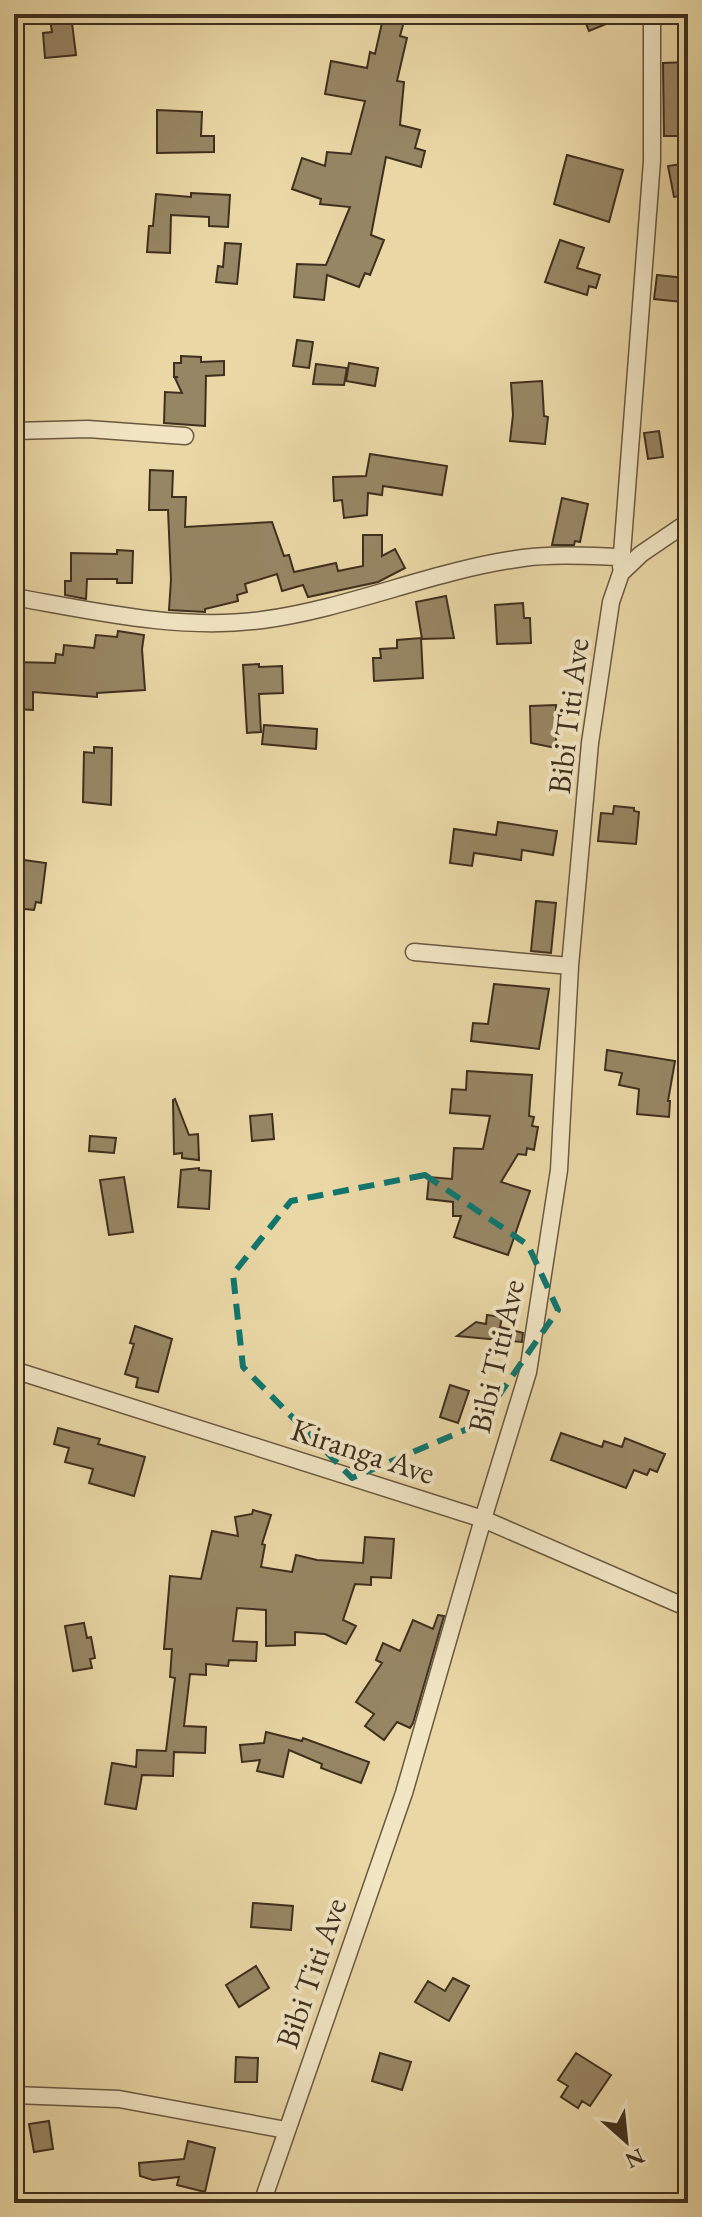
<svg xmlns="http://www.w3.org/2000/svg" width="702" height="2217" viewBox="0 0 702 2217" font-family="'EB Garamond',serif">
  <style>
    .building { fill: #978664; stroke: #3f2f1e; stroke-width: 2 }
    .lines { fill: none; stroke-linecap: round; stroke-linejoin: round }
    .street-casing { stroke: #6a5940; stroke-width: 19 }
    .street { stroke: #f1e5c4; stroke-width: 16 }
    .marked { fill: none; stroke: #0f766e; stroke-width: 6; stroke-dasharray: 16 10; stroke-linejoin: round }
    .labels { text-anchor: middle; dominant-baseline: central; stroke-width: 8; stroke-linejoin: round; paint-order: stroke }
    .street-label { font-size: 32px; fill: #3f2f1e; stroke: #f1e5c4 }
  </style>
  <rect width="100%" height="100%" fill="#e9d7a5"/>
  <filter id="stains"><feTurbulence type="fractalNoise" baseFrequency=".0025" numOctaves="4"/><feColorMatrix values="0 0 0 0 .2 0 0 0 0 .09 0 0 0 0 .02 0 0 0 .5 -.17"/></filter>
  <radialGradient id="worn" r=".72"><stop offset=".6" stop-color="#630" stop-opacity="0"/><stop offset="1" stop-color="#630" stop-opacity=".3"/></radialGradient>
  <path class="building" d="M 384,14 L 406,14 L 400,36 L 407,38 L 397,81 L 404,82 L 400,125 L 420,130 L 415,148 L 425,151 L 421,167 L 386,157 L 371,235 L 384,240 L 370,275 L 365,273 L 359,287 L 327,275 L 324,300 L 294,297 L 297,264 L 326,265 L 350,207 L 320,204 L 321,199 L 292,189 L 302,158 L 325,166 L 327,152 L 351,154 L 365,101 L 325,94 L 331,61 L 367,68 L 370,52 L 375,54 Z
    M 582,14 L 628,14 L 628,15 L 589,31 Z
    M 71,15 L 76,55 L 45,58 L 43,33 L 52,32 L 50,19 Z
    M 688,62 L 688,136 L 664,136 L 663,63 Z
    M 157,110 L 202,112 L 201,136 L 214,136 L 214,152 L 157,153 Z
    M 567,155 L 623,170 L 609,222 L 554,204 Z
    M 688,163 L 688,195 L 674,197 L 668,166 Z
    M 191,193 L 230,195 L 228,227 L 209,226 L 209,217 L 171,215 L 170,253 L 147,252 L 149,226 L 153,226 L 156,194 L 191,197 Z
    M 560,240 L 584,248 L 577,268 L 600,275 L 596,288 L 589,286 L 587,295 L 545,282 Z
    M 225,243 L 241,244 L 237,284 L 216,282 L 218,266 L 223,267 Z
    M 657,275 L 685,278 L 682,302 L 654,299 Z
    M 297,340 L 313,342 L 309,368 L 293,366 Z
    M 181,356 L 201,357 L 201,362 L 224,361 L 224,375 L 206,376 L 205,426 L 164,423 L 165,392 L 182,393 L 175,378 L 178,377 L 174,377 L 174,363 L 181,363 Z
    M 349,363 L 378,368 L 375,386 L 346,381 Z
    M 316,364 L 347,368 L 344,385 L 313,384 Z
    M 542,381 L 544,416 L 548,417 L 545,444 L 510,441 L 513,415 L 511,383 Z
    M 659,431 L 663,457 L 648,459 L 644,433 Z
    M 370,454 L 447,466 L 442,495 L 383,486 L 382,495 L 368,493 L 367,515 L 344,518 L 342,500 L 334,501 L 333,477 L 366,476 Z
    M 150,470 L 173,471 L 172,497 L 186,497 L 185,527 L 272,522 L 284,556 L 289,555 L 294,572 L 336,563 L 338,571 L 363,566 L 363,535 L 382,535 L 382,556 L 395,549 L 405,568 L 378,582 L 308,597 L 303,585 L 282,591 L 277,574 L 245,584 L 247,592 L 237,595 L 238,601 L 205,609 L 205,612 L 169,610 L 171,580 L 168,510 L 149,510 Z
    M 562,498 L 588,504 L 580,542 L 575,541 L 574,545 L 552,545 Z
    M 117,550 L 133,551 L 132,583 L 117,583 L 117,579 L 87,579 L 86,599 L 65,595 L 65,581 L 71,581 L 71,553 L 117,554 Z
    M 446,596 L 454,638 L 422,639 L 416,602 Z
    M 523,603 L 524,618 L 530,618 L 531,643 L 497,644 L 495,605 Z
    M 118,631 L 144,635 L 142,649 L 145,690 L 97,693 L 97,697 L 33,692 L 33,710 L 14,709 L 14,662 L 55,663 L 56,654 L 63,655 L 64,645 L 94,648 L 96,635 L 117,637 Z
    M 421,638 L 423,678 L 374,681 L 373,658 L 381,658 L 380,649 L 397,648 L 397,640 Z
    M 259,664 L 259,667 L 282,666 L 283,693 L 259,694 L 261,732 L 247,733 L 243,665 Z
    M 556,705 L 556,748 L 531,743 L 530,706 Z
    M 264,725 L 317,729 L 316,749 L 262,744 Z
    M 94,747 L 112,748 L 111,805 L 83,802 L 84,752 L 94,753 Z
    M 614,806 L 634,808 L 634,811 L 639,812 L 636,844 L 598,841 L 601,813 L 613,814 Z
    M 498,822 L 557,831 L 553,855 L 522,850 L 521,860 L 474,853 L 472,866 L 450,863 L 454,829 L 496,835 Z
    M 24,860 L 46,863 L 41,903 L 36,902 L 34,910 L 14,908 L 14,871 L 22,873 Z
    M 536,901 L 556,903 L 551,953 L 531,951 Z
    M 494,984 L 549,989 L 539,1049 L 471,1041 L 473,1023 L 488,1024 Z
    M 607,1050 L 675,1061 L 668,1101 L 670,1101 L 669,1117 L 637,1114 L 639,1089 L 619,1085 L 622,1073 L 605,1070 Z
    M 467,1071 L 532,1075 L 529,1116 L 534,1117 L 532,1126 L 538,1127 L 534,1150 L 527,1148 L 526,1155 L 518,1154 L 501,1182 L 530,1191 L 508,1255 L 454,1237 L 461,1216 L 453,1216 L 453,1202 L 427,1199 L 429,1177 L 452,1179 L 454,1148 L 483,1149 L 490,1116 L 450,1113 L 452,1089 L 466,1090 Z
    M 175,1099 L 189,1135 L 198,1134 L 199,1160 L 182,1158 L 182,1153 L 174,1154 L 173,1100 Z
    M 272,1114 L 274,1139 L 252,1141 L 250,1116 Z
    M 90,1136 L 116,1138 L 114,1153 L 89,1151 Z
    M 199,1168 L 199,1170 L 211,1171 L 209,1209 L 178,1207 L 181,1170 Z
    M 124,1177 L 133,1232 L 109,1235 L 100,1180 Z
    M 487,1315 L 502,1317 L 500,1327 L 523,1333 L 522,1342 L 457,1336 L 476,1322 L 486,1324 Z
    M 135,1326 L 172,1339 L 158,1392 L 136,1387 L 138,1378 L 125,1374 L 134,1344 L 130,1343 Z
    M 450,1385 L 469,1391 L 458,1423 L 440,1417 Z
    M 58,1428 L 100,1439 L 98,1444 L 145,1457 L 134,1496 L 89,1483 L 93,1469 L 65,1462 L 69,1448 L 54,1444 Z
    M 561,1433 L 602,1447 L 604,1441 L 622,1447 L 625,1438 L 665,1454 L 657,1472 L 650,1469 L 647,1475 L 634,1470 L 626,1488 L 551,1460 Z
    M 253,1510 L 271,1515 L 262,1544 L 265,1545 L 261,1567 L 292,1572 L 296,1555 L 317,1560 L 363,1563 L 365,1537 L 394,1539 L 391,1578 L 371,1577 L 371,1585 L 355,1584 L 343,1620 L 356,1626 L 346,1644 L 325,1634 L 295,1632 L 295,1645 L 266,1646 L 266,1610 L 237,1608 L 233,1641 L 257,1642 L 256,1661 L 229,1660 L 228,1666 L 206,1664 L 206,1675 L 190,1674 L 184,1726 L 206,1727 L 205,1753 L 174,1752 L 173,1776 L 142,1775 L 136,1809 L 105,1804 L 112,1763 L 136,1767 L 137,1750 L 166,1751 L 175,1678 L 170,1677 L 172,1649 L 164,1649 L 170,1576 L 201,1579 L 212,1531 L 238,1536 L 235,1517 L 252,1514 Z
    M 438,1615 L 444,1616 L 413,1723 L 410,1728 L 397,1722 L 384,1740 L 365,1726 L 374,1714 L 356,1702 L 382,1663 L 376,1660 L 383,1643 L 400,1651 L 413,1620 L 433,1629 Z
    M 84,1623 L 87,1638 L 91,1637 L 95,1658 L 90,1659 L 92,1668 L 73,1671 L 65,1626 Z
    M 266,1732 L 302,1741 L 303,1738 L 369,1762 L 361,1783 L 321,1768 L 322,1764 L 289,1750 L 283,1777 L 257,1771 L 260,1760 L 242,1762 L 240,1745 L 264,1743 Z
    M 253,1903 L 293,1906 L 291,1930 L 251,1927 Z
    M 256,1966 L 269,1988 L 239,2007 L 226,1985 Z
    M 453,1978 L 469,1986 L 449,2021 L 415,2002 L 428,1981 L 445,1991 Z
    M 380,2053 L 411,2062 L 402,2090 L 372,2081 Z
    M 576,2053 L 611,2075 L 590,2106 L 582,2101 L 578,2108 L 561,2097 L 568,2086 L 558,2080 Z
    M 236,2057 L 258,2058 L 257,2082 L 235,2082 Z
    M 49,2121 L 53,2149 L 34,2152 L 29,2124 Z
    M 188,2141 L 215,2148 L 205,2192 L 177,2185 L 179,2177 L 153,2180 L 140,2176 L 139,2163 L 184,2159 Z"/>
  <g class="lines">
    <defs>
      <path id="street" d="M 14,431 L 88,429 L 185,436
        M 621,567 L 652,161 L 652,14
        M 14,597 C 94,611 180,631 262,620 C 351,608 434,570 523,558 C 555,554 588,556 620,557
        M 414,952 L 570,966
        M 14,1370 L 483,1519 L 688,1608
        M 14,2095 L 119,2099 L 286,2130
        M 262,2203 L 404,1793 L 483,1519 L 528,1372 L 559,1170 L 570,966 L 590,743 L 611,602 L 621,573 L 641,554 L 688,522"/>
    </defs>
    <use href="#street" class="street-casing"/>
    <use href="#street" class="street"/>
  </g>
  <path class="marked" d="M 425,1175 L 528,1245 L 558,1310 L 479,1424 L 352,1478 L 243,1367 L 233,1274 L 291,1201 Z"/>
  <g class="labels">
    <g class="street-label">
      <text transform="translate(568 716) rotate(-83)">Bibi Titi Ave</text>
      <text transform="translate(496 1356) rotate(-77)">Bibi Titi Ave</text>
      <text transform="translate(363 1451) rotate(18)">Kiranga Ave</text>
      <text transform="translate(311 1973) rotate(-71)">Bibi Titi Ave</text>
    </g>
  </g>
  <rect width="702" height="2217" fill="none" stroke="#e9d7a5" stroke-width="48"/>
  <rect x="16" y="16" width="670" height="2185" fill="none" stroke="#3f2f1e" stroke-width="4"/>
  <rect x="24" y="24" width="654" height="2169" fill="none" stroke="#3f2f1e" stroke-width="2"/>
  <g transform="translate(626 2141) rotate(153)" stroke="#f1e5c4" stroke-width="6" paint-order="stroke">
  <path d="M0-6L14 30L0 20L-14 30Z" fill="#3f2f1e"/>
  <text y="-12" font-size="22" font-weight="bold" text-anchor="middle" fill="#3f2f1e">N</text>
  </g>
  <rect width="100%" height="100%" filter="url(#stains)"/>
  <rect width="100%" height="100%" fill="url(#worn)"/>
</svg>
